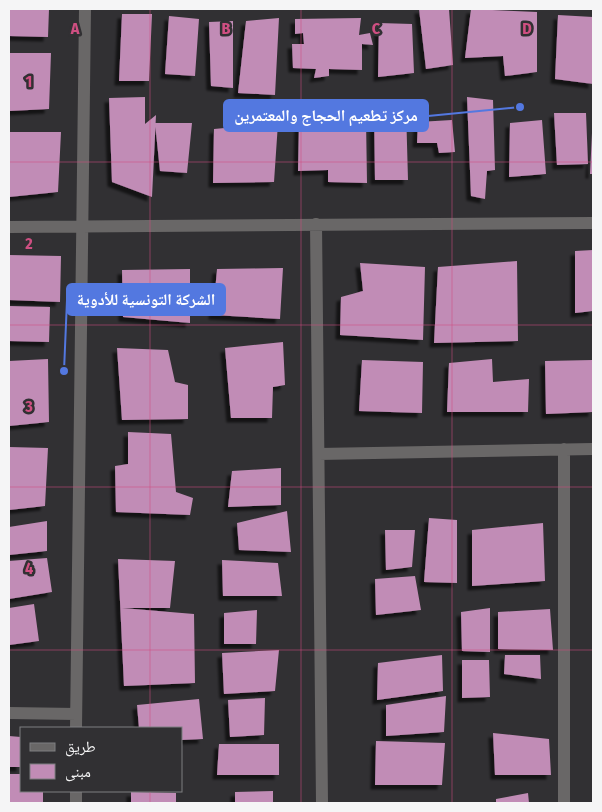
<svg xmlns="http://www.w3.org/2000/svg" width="602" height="812" viewBox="0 0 602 812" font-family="'Fira Sans Condensed','Noto Naskh Arabic',sans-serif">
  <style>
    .building { fill: #c18cb6; filter: url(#shadow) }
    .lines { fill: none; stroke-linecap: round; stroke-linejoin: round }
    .street { stroke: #696767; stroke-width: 12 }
    .grid { fill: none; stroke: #cf4f82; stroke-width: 1; stroke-opacity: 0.55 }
    .grid-label { font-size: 16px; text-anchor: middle; font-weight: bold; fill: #cf4f82; stroke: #313033; stroke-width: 5; stroke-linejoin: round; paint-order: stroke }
    .leader { fill: none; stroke: #5378e0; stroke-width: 2 }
    .callout-dot { fill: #5378e0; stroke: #313033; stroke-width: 2 }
    .callout { fill: #5378e0; stroke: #5378e0; stroke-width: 2 }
    .callout-label { font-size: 16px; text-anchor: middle; font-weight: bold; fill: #fff }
  </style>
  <defs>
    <filter id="shadow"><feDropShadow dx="-4.5" dy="4.5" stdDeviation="1" flood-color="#0009"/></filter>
  </defs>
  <rect width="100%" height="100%" fill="#313033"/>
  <path class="building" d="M 9,9 L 49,9 L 48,37 L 9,36 Z
    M 419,9 L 449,9 L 453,65 L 426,69 Z
    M 471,9 L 537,12 L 537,72 L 505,76 L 503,56 L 465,58 Z
    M 122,14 L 152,14 L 149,81 L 119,81 Z
    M 558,15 L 593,17 L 593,84 L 555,79 Z
    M 169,16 L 199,19 L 195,76 L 165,74 Z
    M 279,18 L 275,95 L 238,93 L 246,21 Z
    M 361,18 L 359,35 L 370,33 L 373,45 L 362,44 L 362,70 L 329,69 L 329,76 L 314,78 L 316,69 L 293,68 L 292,44 L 304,44 L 303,33 L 295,34 L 295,19 Z
    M 233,21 L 233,88 L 211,86 L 209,22 Z
    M 379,23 L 412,24 L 414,73 L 378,77 Z
    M 9,53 L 51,53 L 49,109 L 9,111 Z
    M 145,97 L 145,124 L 156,115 L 152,197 L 112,182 L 109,98 Z
    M 467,97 L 493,100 L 495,170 L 487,171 L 485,199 L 471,196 Z
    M 406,108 L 408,180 L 375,180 L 374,109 Z
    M 554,113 L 586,113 L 588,164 L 557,165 Z
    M 366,119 L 367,183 L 328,182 L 328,170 L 298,171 L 299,124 Z
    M 452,120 L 455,152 L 439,153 L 437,143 L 417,143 L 418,122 Z
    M 542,120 L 546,174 L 509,177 L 510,123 Z
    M 155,123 L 192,123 L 187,173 L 160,171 Z
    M 278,123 L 274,182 L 213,183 L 214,129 Z
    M 9,132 L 61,132 L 58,192 L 9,197 Z
    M 592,133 L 593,174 L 590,174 Z
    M 593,250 L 593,311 L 575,313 L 575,251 Z
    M 9,255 L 61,256 L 60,302 L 9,300 Z
    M 517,261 L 518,341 L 434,343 L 438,267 Z
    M 360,263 L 425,267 L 423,340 L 340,335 L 341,297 L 363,291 Z
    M 283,268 L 280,319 L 213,315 L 217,269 Z
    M 190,269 L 190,323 L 123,317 L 122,270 Z
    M 9,306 L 50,307 L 49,342 L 9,341 Z
    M 283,342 L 285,385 L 273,387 L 272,418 L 231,418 L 225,348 Z
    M 117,348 L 168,350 L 175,382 L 188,385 L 188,419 L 122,420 Z
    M 48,359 L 49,422 L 9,426 L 9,361 Z
    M 492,359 L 493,382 L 529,379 L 528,412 L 447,412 L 449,363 Z
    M 362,360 L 423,362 L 422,413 L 359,411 Z
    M 593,360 L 593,412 L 546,414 L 545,361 Z
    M 128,432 L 171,434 L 176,492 L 193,498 L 190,515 L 116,512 L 115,466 L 128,464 Z
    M 9,447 L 48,448 L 45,506 L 9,510 Z
    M 281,468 L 281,505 L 228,507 L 232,471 Z
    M 287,511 L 291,552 L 239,550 L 237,523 Z
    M 429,518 L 457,520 L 457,583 L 424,582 Z
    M 47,521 L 47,551 L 9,555 L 9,527 Z
    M 543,523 L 545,581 L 472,586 L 472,530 Z
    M 385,530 L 415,530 L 412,567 L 386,570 Z
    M 47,558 L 52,592 L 9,599 L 9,561 Z
    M 118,559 L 175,561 L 170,608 L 122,608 L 194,614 L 195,683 L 124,686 Z
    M 222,560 L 278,563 L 282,596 L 223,596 Z
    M 415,576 L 421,610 L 376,615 L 375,579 Z
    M 34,604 L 39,641 L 9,645 L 9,608 Z
    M 490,608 L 490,652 L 462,651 L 461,612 Z
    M 550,609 L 553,650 L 498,649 L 498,612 Z
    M 257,610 L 256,644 L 224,644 L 224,613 Z
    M 279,650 L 275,691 L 224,694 L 222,653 Z
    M 442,655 L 443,691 L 377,700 L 378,663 Z
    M 505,655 L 540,655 L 541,679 L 504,674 Z
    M 462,660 L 489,660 L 490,697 L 462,698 Z
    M 446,696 L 444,732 L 386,736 L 386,705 Z
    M 265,698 L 264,735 L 230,737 L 228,700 Z
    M 199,699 L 203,739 L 181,740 L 181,728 L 139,728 L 137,705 Z
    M 493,733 L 549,739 L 551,775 L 495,775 Z
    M 9,736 L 21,737 L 21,767 L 9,767 Z
    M 376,741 L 445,743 L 442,785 L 375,785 Z
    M 219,744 L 279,744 L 279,775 L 217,775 Z
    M 9,774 L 21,774 L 21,791 L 43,791 L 43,803 L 9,803 Z
    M 273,791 L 273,803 L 235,803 L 235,792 Z
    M 131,792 L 176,793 L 176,803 L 131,803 Z
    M 528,793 L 529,803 L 496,803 L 496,799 Z"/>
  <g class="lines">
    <path class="street" d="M 316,224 L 322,803
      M 9,227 L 593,223
      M 564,449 L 564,803
      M 319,454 L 593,449
      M 9,713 L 76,714
      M 76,728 L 85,9
      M 76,791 L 76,803"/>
  </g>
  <path class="grid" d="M 150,9 L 150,728M 301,9 L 301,803M 452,9 L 452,803M 9,162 L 593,162M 9,325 L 593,325M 9,487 L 593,487M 9,650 L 593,650M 150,791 L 150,803"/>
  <g class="grid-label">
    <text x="75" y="34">A</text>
    <text x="226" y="34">B</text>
    <text x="376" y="34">C</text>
    <text x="527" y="34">D</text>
    <text x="29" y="87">1</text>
    <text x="29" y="249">2</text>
    <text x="29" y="412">3</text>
    <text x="29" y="574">4</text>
  </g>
  <path class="leader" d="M520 107L428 116M64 371L67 300"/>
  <g class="callout-dot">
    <circle cx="520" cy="107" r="5"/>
    <circle cx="64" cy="371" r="5"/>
  </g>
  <g class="callout">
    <rect x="224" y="100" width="204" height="31" rx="5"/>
    <rect x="67" y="284" width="158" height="31" rx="5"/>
  </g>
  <g class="callout-label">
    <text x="326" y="121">مركز تطعيم الحجاج والمعتمرين</text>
    <text x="146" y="305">الشركة التونسية للأدوية</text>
  </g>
  <rect width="602" height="812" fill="none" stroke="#f5f5f6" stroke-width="20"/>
  <rect x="20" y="727" width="162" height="65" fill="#313033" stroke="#7f7f81"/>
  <rect x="30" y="743" width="25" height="8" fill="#696767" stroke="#7f7f81"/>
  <text x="65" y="752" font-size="15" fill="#f5f5f6">طريق</text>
  <rect x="30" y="764" width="25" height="15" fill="#c18cb6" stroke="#7f7f81"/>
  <text x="65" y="777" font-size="15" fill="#f5f5f6">مبنى</text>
</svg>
